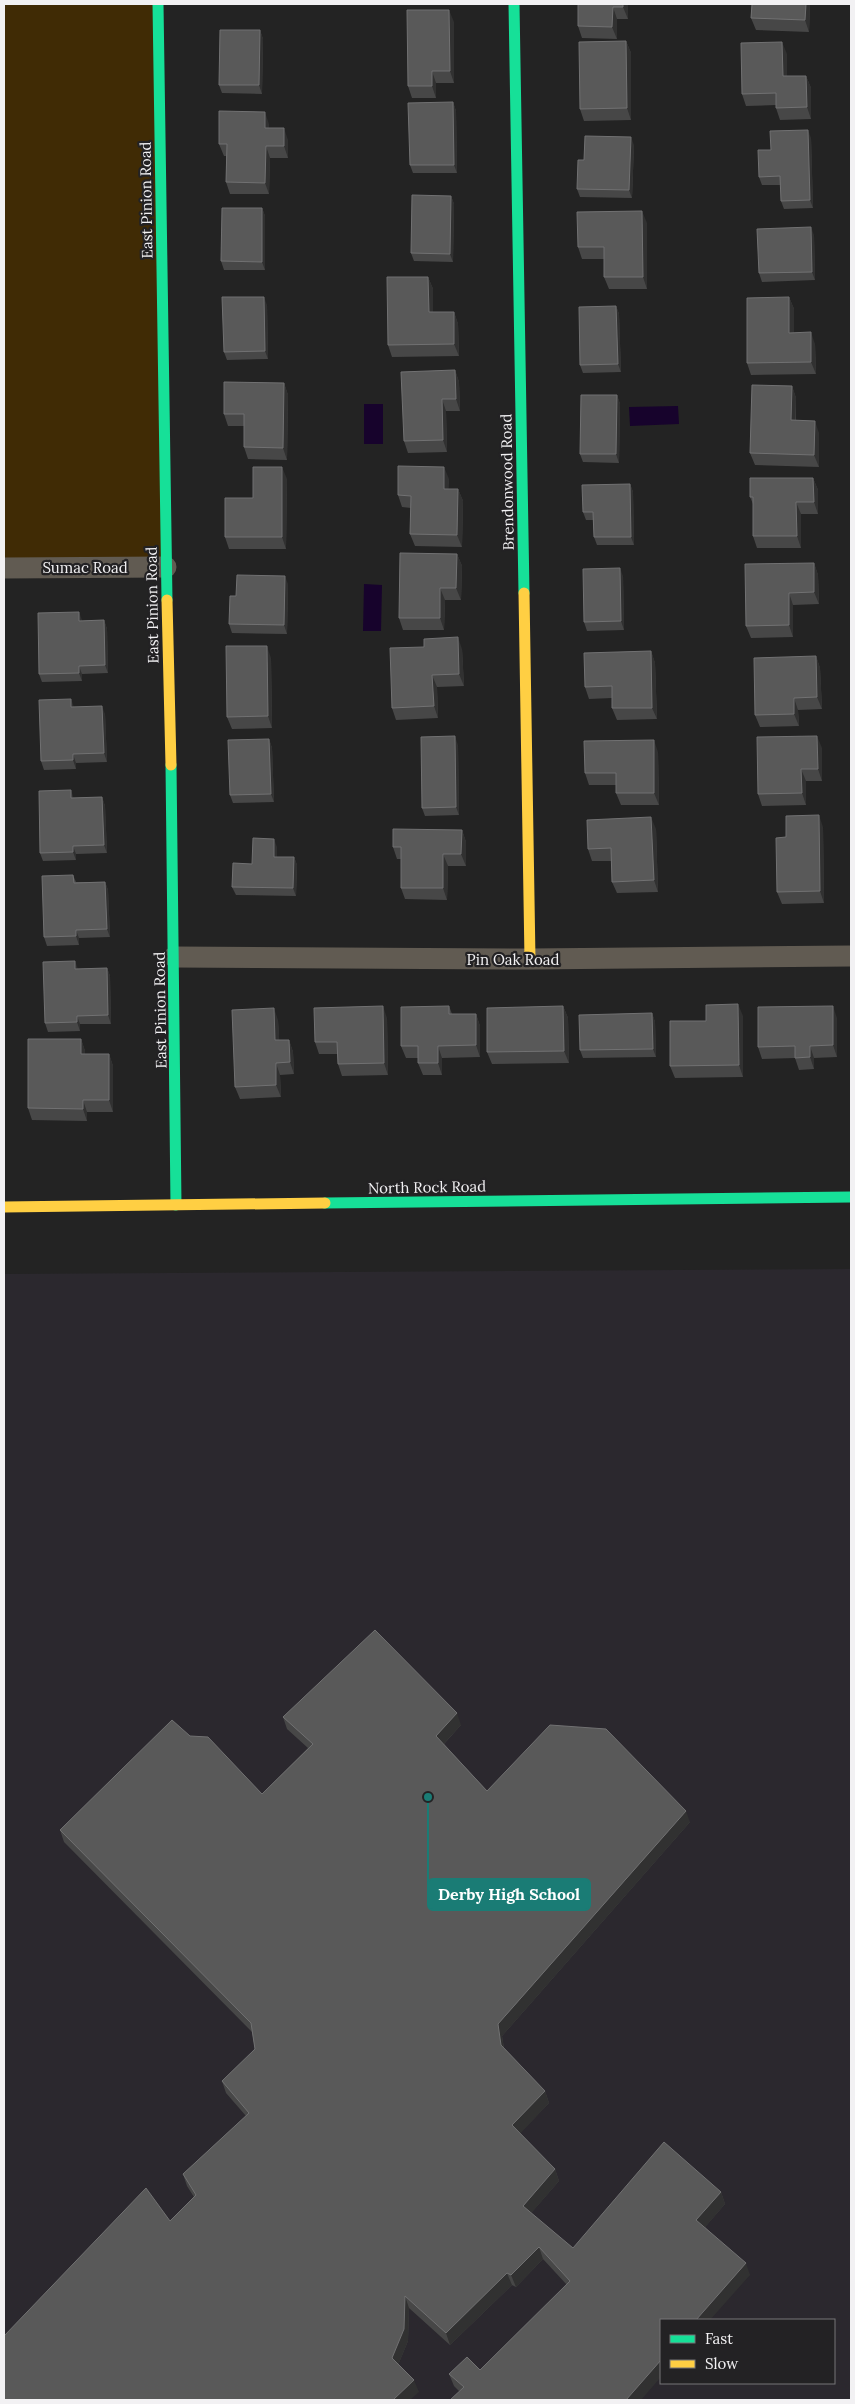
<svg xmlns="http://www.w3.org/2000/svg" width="855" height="2404" viewBox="0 0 855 2404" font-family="Lora,serif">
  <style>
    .built { fill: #2b282e; fill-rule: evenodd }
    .green { fill: #402b05 }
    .water { fill: #17032c }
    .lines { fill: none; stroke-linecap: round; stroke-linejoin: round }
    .street { stroke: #615b52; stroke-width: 21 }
    .fast { stroke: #16e098; stroke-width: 11 }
    .slow { stroke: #ffcf43; stroke-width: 11 }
    .wall { fill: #474747 }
    .shaded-wall { fill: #313131 }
    .building { fill: #595959; stroke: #717172 }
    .labels { text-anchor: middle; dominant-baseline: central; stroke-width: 4.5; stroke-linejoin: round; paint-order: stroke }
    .street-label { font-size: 15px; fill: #f2f1f3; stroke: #232224 }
    .leader { fill: none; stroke: #1a7c75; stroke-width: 2 }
    .callout-dot { fill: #1a7c75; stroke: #232224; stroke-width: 2 }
    .callout { fill: #1a7c75; stroke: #1a7c75; stroke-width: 2 }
    .callout-label { font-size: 16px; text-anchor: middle; font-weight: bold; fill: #fff }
  </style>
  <rect width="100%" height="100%" fill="#232323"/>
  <path class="built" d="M 851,1269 L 851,2400 L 4,2400 L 4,1274 ZM 661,2320 L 834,2320 L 834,2383 L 661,2383 Z"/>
  <path class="green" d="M 4,4 L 158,4 L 166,567 L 4,569 Z"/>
  <path class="water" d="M 364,404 L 383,404 L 383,444 L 364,444 Z
    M 678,406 L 679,424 L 630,426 L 629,407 Z
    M 364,584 L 382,585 L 381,631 L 363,631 Z"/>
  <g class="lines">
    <path class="street" d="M 4,568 L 166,567
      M 174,957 L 530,959 L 851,956"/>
    <path class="fast" d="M 158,4 L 167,600
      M 514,4 L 524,593
      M 171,765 L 176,1205
      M 325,1203 L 851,1197"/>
    <path class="slow" d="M 524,593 L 530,959
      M 167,600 L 171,765
      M 4,1207 L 325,1203"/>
  </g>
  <path class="wall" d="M 233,4 L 274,4 L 233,5 Z
    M 578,4 L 628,4 L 628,19 L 617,19 L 617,39 L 582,38 L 578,26 Z
    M 752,4 L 810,4 L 809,32 L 756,30 L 751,18 Z
    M 454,22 L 454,83 L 436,83 L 436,98 L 412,98 L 408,86 Z
    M 260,30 L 263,39 L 262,94 L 222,93 L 219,85 Z
    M 626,41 L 631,53 L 631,120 L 584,121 L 580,109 Z
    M 787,54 L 787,76 L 806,76 L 811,88 L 811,119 L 780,120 L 776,108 L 776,105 L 746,106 L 742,94 Z
    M 453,102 L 456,111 L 457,173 L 413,173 L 410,165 Z
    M 269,124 L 269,128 L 288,140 L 288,158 L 270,158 L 269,194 L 230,194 L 226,182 L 226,156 L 224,156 L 219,144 Z
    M 811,138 L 813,208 L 784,209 L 781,201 L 781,185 L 762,185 L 759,177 L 771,150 Z
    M 634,145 L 632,198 L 580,197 L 577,189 L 584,160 Z
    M 451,196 L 454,204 L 453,262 L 414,261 L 411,253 Z
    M 262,208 L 265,216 L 265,270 L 224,270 L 221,261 Z
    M 647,223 L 647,289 L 609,289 L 604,277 L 604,259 L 582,259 L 578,247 Z
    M 814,235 L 815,280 L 762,282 L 759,273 Z
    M 428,277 L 433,289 L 433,312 L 454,312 L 458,324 L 459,356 L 392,357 L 388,345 Z
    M 789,297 L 794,309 L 794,333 L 815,344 L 816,374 L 751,375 L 747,363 Z
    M 267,305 L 268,359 L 227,360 L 224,352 Z
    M 616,306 L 619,314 L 621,372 L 583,373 L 580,365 Z
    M 455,370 L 459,382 L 460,411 L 446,411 L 447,452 L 408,453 L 404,441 Z
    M 284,383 L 288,395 L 287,460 L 248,459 L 244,447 L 244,426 L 228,426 L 224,414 Z
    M 792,386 L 796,398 L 796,420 L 819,433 L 819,467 L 755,465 L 750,453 Z
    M 617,395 L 620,404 L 619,463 L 583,462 L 580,454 Z
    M 813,478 L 818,490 L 818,514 L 801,514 L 801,548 L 757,548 L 753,536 L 753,504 L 750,497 Z
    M 287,479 L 286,549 L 229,549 L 225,537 L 253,498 Z
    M 449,479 L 448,489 L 458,489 L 463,501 L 462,547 L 415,546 L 410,534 L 411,508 L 402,507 L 398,495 Z
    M 630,484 L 633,492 L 634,545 L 597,545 L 594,537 L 593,520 L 586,520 L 583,512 Z
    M 457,554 L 462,566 L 461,600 L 445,600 L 444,630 L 403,630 L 399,618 Z
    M 814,563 L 818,575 L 819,604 L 793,605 L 793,637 L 751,638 L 746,626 Z
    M 623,576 L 624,630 L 587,631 L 584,622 Z
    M 288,584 L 287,634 L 232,633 L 229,624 Z
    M 104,620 L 107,629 L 108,673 L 82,674 L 82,681 L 42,682 L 39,674 L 82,621 Z
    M 462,649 L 464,686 L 437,687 L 438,718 L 396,720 L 392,708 Z
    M 651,651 L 655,663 L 657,719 L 617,720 L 612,708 L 612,698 L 589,699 L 585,687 Z
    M 816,656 L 820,668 L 822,709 L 798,710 L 799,726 L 760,727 L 755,715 Z
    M 271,658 L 272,728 L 232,729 L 227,717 Z
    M 73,707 L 105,714 L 107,762 L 76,763 L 76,769 L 44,770 L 41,761 Z
    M 269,739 L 272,748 L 274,802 L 233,803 L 230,795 Z
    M 458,745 L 459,815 L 425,816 L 422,808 Z
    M 822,748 L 822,781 L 806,781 L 806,805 L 762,806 L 758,794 Z
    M 658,752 L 659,805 L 621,805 L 616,793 L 616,785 L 589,785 L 585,773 Z
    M 102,797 L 105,806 L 107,853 L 76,854 L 76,860 L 43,861 L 40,853 L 73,798 Z
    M 823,827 L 824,903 L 782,904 L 777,892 Z
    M 656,829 L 658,892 L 617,893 L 612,882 L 612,861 L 592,861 L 588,849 Z
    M 462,830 L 466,842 L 466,866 L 448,866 L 447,900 L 405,899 L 401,888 L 401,859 L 397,859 L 393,847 Z
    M 277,847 L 277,857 L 294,857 L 297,865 L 296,896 L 236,895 L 232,887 L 252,864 Z
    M 73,875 L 76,882 L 105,882 L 108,890 L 110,937 L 79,938 L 79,945 L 47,946 L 44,937 Z
    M 107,968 L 110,976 L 111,1024 L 80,1024 L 80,1031 L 48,1032 L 45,1023 L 78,969 Z
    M 449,1006 L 452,1014 L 476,1014 L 480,1026 L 480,1057 L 442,1058 L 442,1075 L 423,1075 L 418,1063 L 418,1058 L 406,1058 L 401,1046 Z
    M 563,1006 L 568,1018 L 569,1063 L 492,1064 L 487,1052 Z
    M 652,1013 L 655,1022 L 656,1057 L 583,1058 L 580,1050 Z
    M 743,1016 L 743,1077 L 675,1078 L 670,1066 L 706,1021 Z
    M 387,1018 L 388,1075 L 342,1076 L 338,1064 L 337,1054 L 319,1054 L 315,1042 Z
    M 837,1018 L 837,1057 L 814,1058 L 814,1069 L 799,1070 L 795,1058 L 762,1059 L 758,1047 Z
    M 278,1020 L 279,1040 L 289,1040 L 293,1052 L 294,1074 L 280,1075 L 281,1097 L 240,1099 L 235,1087 Z
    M 81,1039 L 85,1051 L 85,1054 L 109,1054 L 113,1066 L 113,1112 L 87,1112 L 87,1121 L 32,1120 L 28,1108 Z
    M 283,1717 L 461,1725 L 444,1744 L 487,1791 L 690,1822 L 502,2036 L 504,2048 L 545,2091 L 549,2103 L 520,2133 L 555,2169 L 559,2181 L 531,2213 L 573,2248 L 721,2192 L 725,2204 L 705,2227 L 750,2275 L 459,2391 L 454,2386 L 449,2374 L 480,2370 L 567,2285 L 543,2259 L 516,2287 L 512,2285 L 450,2345 L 409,2308 L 408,2341 L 398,2365 L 419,2392 L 170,2221 L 194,2197 L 187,2186 L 183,2174 L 246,2116 L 226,2093 L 222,2081 L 255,2049 L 252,2032 L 64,1842 L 60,1830 L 190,1736 L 262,1794 L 308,1748 L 287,1729 Z"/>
  <path class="shaded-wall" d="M 623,4 L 628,4 L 628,19 L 623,7 Z
    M 806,4 L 810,4 L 809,32 L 805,20 Z
    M 613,7 L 617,19 L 617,39 L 612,27 Z
    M 449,10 L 454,22 L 454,83 L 450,71 Z
    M 260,30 L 263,39 L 262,94 L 259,85 Z
    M 626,41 L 631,53 L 631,120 L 627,108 Z
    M 782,42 L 787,54 L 787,88 L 783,76 Z
    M 432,71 L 436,83 L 436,98 L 432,86 Z
    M 806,76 L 811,88 L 811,119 L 807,107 Z
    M 453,102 L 456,111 L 457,173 L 454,165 Z
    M 265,112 L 269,124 L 269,140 L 265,128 Z
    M 284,128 L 288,140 L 288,158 L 284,146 Z
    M 808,130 L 811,138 L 813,208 L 810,200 Z
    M 631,137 L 634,145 L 632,198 L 629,190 Z
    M 266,146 L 270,158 L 269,194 L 265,183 Z
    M 451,196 L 454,204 L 453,262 L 450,254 Z
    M 262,208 L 265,216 L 265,270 L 262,262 Z
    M 642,211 L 647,223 L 647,289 L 643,277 Z
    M 811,227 L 814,235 L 815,280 L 812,272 Z
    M 428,277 L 433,289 L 433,324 L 429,312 Z
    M 264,297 L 267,305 L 268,359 L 265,351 Z
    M 789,297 L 794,309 L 794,345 L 789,333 Z
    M 616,306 L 619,314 L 621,372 L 618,364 Z
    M 454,312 L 458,324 L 459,356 L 454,344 Z
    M 811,332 L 815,344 L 816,374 L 811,362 Z
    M 455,370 L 459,382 L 460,411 L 456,399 Z
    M 284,383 L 288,395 L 287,460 L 283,448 Z
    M 792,386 L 796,398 L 795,432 L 791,420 Z
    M 617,395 L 620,404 L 619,463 L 616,454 Z
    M 442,399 L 446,411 L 447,452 L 443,440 Z
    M 815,421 L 819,433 L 819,467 L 814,455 Z
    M 282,467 L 287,479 L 286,549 L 282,537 Z
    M 444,467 L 449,479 L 448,501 L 444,489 Z
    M 813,478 L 818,490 L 818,514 L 814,502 Z
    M 630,484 L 633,492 L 634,545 L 631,537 Z
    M 458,489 L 463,501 L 462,547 L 457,535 Z
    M 796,502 L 801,514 L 801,548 L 797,536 Z
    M 457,554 L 462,566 L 461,600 L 456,588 Z
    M 814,563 L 818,575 L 819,604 L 814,592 Z
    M 620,568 L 623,576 L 624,630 L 621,621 Z
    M 285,576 L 288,584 L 287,634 L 284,625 Z
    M 440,588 L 445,600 L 444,630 L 440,618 Z
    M 789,593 L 793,605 L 793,637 L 789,625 Z
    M 79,612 L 82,620 L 82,629 L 79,621 Z
    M 104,620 L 107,629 L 108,673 L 105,665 Z
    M 458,637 L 462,649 L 464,686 L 459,674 Z
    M 267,646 L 271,658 L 272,728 L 268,716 Z
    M 651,651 L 655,663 L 657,719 L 652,708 Z
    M 816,656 L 820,668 L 822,709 L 817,697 Z
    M 79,666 L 82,674 L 82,681 L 79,673 Z
    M 432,675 L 437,687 L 438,718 L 434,706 Z
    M 794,698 L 798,710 L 799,726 L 794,714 Z
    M 71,699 L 74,707 L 71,707 Z
    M 102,706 L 105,714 L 107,762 L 104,753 Z
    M 455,736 L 458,745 L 459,815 L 456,807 Z
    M 817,736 L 822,748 L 822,781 L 818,769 Z
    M 269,739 L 272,748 L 274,802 L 271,794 Z
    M 654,740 L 658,752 L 659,805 L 654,793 Z
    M 73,754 L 76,763 L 76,769 L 73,760 Z
    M 801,769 L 806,781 L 806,805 L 802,793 Z
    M 71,790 L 74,799 L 71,798 Z
    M 102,797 L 105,806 L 107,853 L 104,845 Z
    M 819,815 L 823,827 L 824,903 L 820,891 Z
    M 651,817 L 656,829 L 658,892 L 654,880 Z
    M 462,830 L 466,842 L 466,866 L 461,854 Z
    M 274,839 L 277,847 L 277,865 L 274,857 Z
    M 73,846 L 76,854 L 76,860 L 73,852 Z
    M 443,854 L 448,866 L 447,900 L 443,888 Z
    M 294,857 L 297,865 L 296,896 L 293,888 Z
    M 105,882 L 108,890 L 110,937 L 107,929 Z
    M 76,930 L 79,938 L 79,945 L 76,936 Z
    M 75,961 L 78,969 L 75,969 Z
    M 107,968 L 110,976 L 111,1024 L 108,1015 Z
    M 738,1004 L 743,1016 L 743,1077 L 739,1065 Z
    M 383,1006 L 387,1018 L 388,1075 L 384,1063 Z
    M 563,1006 L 568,1018 L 569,1063 L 564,1051 Z
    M 833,1006 L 837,1018 L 837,1057 L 833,1045 Z
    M 274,1008 L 278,1020 L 280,1052 L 275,1040 Z
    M 652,1013 L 655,1022 L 656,1057 L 653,1049 Z
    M 476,1014 L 480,1026 L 480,1057 L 476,1045 Z
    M 77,1016 L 80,1024 L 80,1031 L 77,1022 Z
    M 81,1039 L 85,1051 L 85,1066 L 81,1054 Z
    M 289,1040 L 293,1052 L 294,1074 L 290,1062 Z
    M 438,1046 L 442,1058 L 442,1075 L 438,1063 Z
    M 810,1046 L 814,1058 L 814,1069 L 810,1057 Z
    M 109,1054 L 113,1066 L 113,1112 L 109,1100 Z
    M 276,1063 L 280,1075 L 281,1097 L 276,1085 Z
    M 83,1100 L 87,1112 L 87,1121 L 83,1109 Z
    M 457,1713 L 461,1725 L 440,1748 L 436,1736 Z
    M 686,1811 L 690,1822 L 502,2036 L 505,2057 L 501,2045 L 498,2024 Z
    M 545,2091 L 549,2103 L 517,2137 L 512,2125 Z
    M 555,2169 L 559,2181 L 527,2218 L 523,2206 Z
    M 721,2192 L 725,2204 L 701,2232 L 696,2220 Z
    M 539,2247 L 543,2259 L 516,2287 L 511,2275 Z
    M 746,2263 L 750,2275 L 710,2320 L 696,2320 Z
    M 507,2273 L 512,2285 L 450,2345 L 446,2333 Z
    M 405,2296 L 409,2308 L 408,2341 L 396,2370 L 392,2358 Z
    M 661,2360 L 661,2377 L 641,2400 L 626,2400 Z
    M 414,2380 L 419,2392 L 410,2400 L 393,2400 Z"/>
  <path class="building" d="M 578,4 L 623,4 L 623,7 L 613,7 L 612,27 L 578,26 Z
    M 752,4 L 806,4 L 805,20 L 751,18 Z
    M 407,10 L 449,10 L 450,71 L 432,71 L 432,86 L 408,86 Z
    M 220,30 L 260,30 L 259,85 L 219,85 Z
    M 626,41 L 627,108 L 580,109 L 579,42 Z
    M 782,42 L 783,76 L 806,76 L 807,107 L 776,108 L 776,93 L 742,94 L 741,43 Z
    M 453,102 L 454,165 L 410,165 L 408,103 Z
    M 219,111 L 265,112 L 265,128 L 284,128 L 284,146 L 266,146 L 265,183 L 226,182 L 227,144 L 219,144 Z
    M 808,130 L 810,200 L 781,201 L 780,176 L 759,177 L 758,150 L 771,150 L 770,131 Z
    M 585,136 L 631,137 L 629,190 L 577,189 L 578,160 L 584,160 Z
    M 412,195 L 451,196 L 450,254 L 411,253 Z
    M 222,208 L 262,208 L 262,262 L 221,261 Z
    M 642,211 L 643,277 L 604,277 L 604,247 L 578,247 L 577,212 Z
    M 811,227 L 812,272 L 759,273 L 757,229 Z
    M 387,277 L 428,277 L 429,312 L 454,312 L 454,344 L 388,345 Z
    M 222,297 L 264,297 L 265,351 L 224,352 Z
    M 789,297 L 789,333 L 811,332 L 811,362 L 747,363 L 747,298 Z
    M 616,306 L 618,364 L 580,365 L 579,307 Z
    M 455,370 L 456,399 L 442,399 L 443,440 L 404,441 L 401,372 Z
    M 224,382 L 284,383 L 283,448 L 244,447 L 244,414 L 224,414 Z
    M 752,385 L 792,386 L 791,420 L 815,421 L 814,455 L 750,453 Z
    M 581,395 L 617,395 L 616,454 L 580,454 Z
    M 398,466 L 444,467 L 444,489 L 458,489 L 457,535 L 410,534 L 411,496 L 398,495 Z
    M 253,467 L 282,467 L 282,537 L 225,537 L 225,498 L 253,498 Z
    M 750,478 L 813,478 L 814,502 L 796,502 L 797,536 L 753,536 L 753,497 L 750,497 Z
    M 630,484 L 631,537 L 594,537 L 593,512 L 583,512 L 582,485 Z
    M 400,553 L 457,554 L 456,588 L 440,588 L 440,618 L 399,618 Z
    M 814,563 L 814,592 L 789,593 L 789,625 L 746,626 L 745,564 Z
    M 620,568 L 621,621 L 584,622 L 583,569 Z
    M 237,575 L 285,576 L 284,625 L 229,624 L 230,596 L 236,596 Z
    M 79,612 L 79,621 L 104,620 L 105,665 L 79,666 L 79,673 L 39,674 L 38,613 Z
    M 458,637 L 459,674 L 432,675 L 434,706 L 392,708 L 390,648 L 424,647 L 424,639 Z
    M 226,646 L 267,646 L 268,716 L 227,717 Z
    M 651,651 L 652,708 L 612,708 L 612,686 L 585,687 L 584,653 Z
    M 816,656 L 817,697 L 794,698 L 794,714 L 755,715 L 754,658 Z
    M 71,699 L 71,707 L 102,706 L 104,753 L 73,754 L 73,760 L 41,761 L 39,700 Z
    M 455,736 L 456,807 L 422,808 L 421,737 Z
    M 817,736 L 818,769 L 801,769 L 802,793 L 758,794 L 757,737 Z
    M 269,739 L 271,794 L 230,795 L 228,740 Z
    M 654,740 L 654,793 L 616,793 L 616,773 L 585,773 L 584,741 Z
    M 71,790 L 71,798 L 102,797 L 104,845 L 73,846 L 73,852 L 40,853 L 39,791 Z
    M 819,815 L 820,891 L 777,892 L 776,838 L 786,837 L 786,816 Z
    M 651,817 L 654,880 L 612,882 L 611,848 L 588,849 L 587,820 Z
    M 393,829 L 462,830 L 461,854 L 443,854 L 443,888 L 401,888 L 401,847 L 393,847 Z
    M 253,838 L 274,839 L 274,857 L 294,857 L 293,888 L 232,887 L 233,863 L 252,864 Z
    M 73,875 L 74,883 L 105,882 L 107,929 L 76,930 L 76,936 L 44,937 L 42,876 Z
    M 75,961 L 75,969 L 107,968 L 108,1015 L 77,1016 L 77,1022 L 45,1023 L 43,962 Z
    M 738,1004 L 739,1065 L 670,1066 L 670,1021 L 706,1021 L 706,1005 Z
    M 383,1006 L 384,1063 L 338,1064 L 337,1042 L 315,1042 L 314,1008 Z
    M 449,1006 L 449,1014 L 476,1014 L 476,1045 L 438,1046 L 438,1063 L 418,1063 L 418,1046 L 401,1046 L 401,1007 Z
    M 563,1006 L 564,1051 L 487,1052 L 487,1008 Z
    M 833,1006 L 833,1045 L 810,1046 L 810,1057 L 795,1058 L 795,1046 L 758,1047 L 758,1007 Z
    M 274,1008 L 275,1040 L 289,1040 L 290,1062 L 276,1063 L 276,1085 L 235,1087 L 232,1010 Z
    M 652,1013 L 653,1049 L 580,1050 L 579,1015 Z
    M 28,1039 L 81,1039 L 81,1054 L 109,1054 L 109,1100 L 83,1100 L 83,1109 L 28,1108 Z
    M 375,1630 L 457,1713 L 436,1736 L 487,1791 L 550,1725 L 606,1729 L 686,1811 L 498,2024 L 501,2045 L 545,2091 L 512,2125 L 555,2169 L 523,2206 L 573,2248 L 664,2142 L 721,2192 L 696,2220 L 746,2263 L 696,2320 L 661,2320 L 661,2360 L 626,2400 L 450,2400 L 464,2387 L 449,2374 L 467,2357 L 480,2370 L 570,2281 L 539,2247 L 511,2275 L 507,2273 L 446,2333 L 405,2296 L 404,2329 L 392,2358 L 414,2380 L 393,2400 L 4,2400 L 4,2336 L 146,2188 L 170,2221 L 196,2195 L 183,2174 L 249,2113 L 222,2081 L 255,2049 L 251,2023 L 60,1830 L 172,1720 L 190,1736 L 208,1737 L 262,1794 L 313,1744 L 283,1717 Z"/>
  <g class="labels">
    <g class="street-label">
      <text transform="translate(146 200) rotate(-91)">East Pinion Road</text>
      <text transform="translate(507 482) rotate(-91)">Brendonwood Road</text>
      <text x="85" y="567">Sumac Road</text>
      <text transform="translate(152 605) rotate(-91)">East Pinion Road</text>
      <text x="513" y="959">Pin Oak Road</text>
      <text transform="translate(160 1010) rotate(-91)">East Pinion Road</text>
      <text transform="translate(427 1187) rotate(-1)">North Rock Road</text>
    </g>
  </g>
  <path class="leader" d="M428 1797L428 1894"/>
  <circle class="callout-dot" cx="428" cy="1797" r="5"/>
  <rect class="callout" x="428" y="1879" width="162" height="31" rx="5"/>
  <g class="callout-label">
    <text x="509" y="1900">Derby High School</text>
  </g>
  <rect width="855" height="2404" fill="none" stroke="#f2f1f3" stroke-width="10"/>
  <rect x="660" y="2319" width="175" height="65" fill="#232224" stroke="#767577"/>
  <rect x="670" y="2335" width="25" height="8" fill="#16e098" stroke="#767577"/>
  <text x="705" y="2344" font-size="15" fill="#f2f1f3">Fast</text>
  <rect x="670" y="2360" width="25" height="8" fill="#ffcf43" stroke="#767577"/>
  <text x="705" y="2369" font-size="15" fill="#f2f1f3">Slow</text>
</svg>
